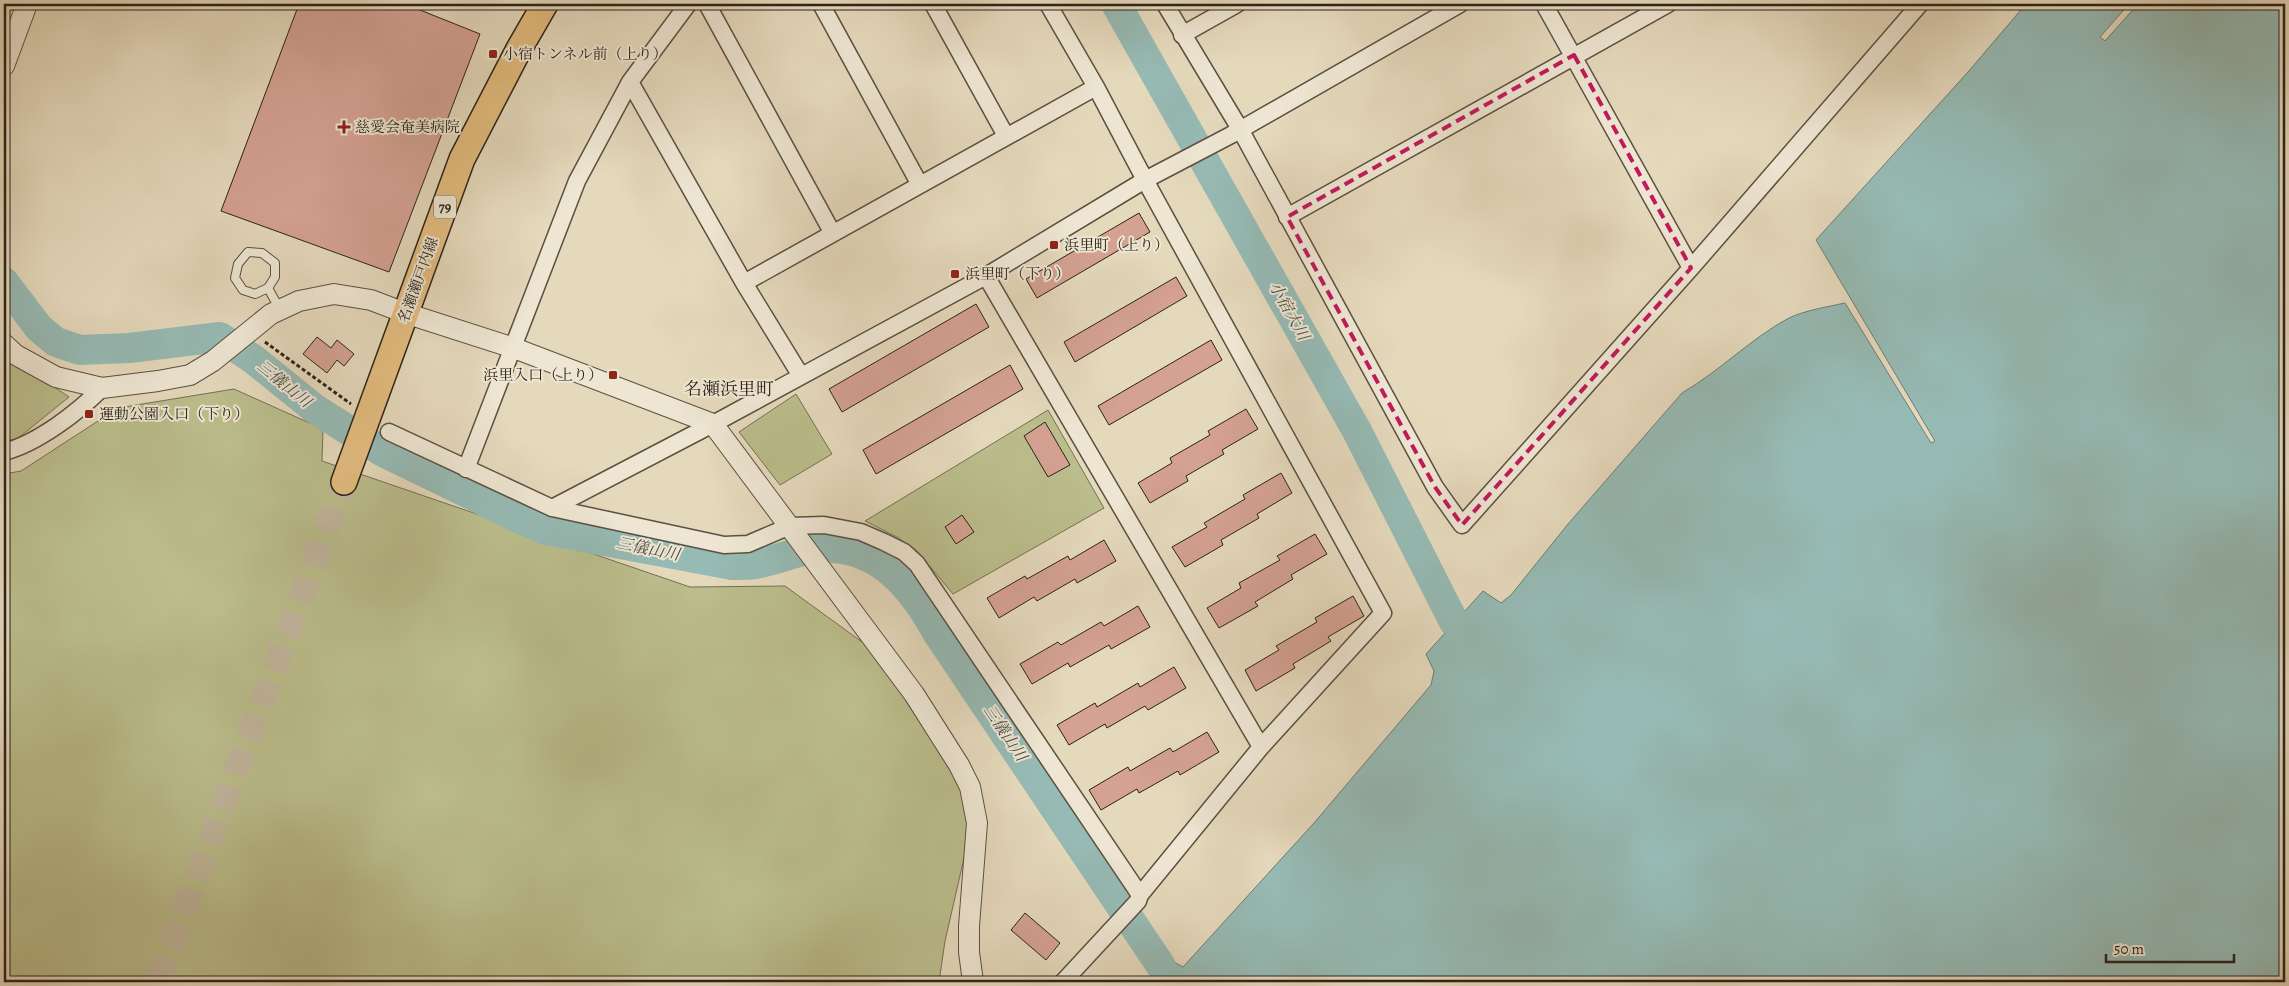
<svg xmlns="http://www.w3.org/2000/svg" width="2289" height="986" viewBox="0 0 2289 986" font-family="Alegreya,'Noto Serif JP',serif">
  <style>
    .green { fill: #bbbd8c; stroke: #737053 }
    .water { fill: #96bab4; stroke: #6b7e76 }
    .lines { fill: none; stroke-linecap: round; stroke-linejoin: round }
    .river { stroke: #96bab4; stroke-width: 30 }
    .building { fill: #d4a192; stroke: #2b231a }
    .primary-tunnel { stroke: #c0b59c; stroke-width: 25; stroke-dasharray: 25 12; stroke-linecap: butt }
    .service-casing { stroke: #5a5042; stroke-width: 10 }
    .minor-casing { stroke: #5a5042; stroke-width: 19 }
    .tertiary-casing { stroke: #5a5042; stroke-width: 22 }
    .primary-casing { stroke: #2b231a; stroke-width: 28 }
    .path { stroke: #2b231a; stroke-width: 3; stroke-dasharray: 4 2.5; stroke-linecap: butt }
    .service { stroke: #eee6d3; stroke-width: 8 }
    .minor { stroke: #eee6d3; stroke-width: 16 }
    .tertiary { stroke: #eee6d3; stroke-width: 20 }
    .primary { stroke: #e2bc7e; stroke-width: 25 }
    .marked { fill: none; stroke: #c2185b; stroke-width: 4; stroke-dasharray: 10 6; stroke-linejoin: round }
    .poi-dot { fill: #8f2418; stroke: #eee6d3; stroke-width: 2 }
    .labels { text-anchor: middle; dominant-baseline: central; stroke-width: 4; stroke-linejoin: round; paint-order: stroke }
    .shield { fill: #eee6d3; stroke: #665e52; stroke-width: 1 }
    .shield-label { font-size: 14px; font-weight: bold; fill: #2b231a }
    .poi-label { font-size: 15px; fill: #2b231a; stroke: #eee6d3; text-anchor: start }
    .street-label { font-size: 15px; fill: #2b231a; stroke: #eee6d3 }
    .water-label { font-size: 16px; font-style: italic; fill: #4b5048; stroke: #eee6d3 }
    .quarter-label { font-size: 18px; fill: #2b231a; stroke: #eee6d3 }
  </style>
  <rect width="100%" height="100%" fill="#e5d9bc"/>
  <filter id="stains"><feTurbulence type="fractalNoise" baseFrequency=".004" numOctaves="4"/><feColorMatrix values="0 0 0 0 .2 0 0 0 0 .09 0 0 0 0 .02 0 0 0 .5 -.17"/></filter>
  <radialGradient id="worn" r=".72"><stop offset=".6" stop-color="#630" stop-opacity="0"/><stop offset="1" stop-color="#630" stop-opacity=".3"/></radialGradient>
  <path class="green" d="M 4,353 L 69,397 L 17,439 L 4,441 Z
    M 234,389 L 323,429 L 322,461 L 690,587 L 785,586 L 891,663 L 975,810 L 945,941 L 939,982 L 4,982 L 4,474 L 21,471 L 118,408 Z
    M 796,394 L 832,454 L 780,485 L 739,432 Z
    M 1048,410 L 1104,508 L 953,594 L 917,551 L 897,537 L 865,521 Z"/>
  <path class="water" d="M 2026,4 L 2129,4 L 2100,37 L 2105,41 L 2138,4 L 2285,4 L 2285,982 L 1160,982 L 1154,974 L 1169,959 L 1183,967 L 1314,823 L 1431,685 L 1434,671 L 1426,654 L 1483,591 L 1501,603 L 1511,595 L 1568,524 L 1682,393 C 1720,371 1750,339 1789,318 C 1806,310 1827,307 1845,303 L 1931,443 L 1935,441 L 1816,240 L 1968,72 Z"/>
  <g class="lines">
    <path class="river" d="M 1116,4 L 1357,431 L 1454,622
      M 4,282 L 39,328 L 56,342 L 80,350 L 129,348 L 220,337 L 253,359 L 315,409 L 383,452 L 525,521 L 546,530 L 732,565 C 739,565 747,565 755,564 C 779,560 805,547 830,548 C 883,549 915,592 938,634 L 1161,966"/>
  </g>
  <path class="building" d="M 299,4 L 405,4 L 480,34 L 389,272 L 221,211 Z
    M 1139,213 L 1150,232 L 1037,298 L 1026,279 Z
    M 1176,277 L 1187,296 L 1075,362 L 1064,342 Z
    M 976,304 L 989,327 L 842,412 L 829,389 Z
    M 317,337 L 331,348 L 337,340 L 354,354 L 344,366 L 337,360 L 327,373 L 303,354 Z
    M 1211,340 L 1222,360 L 1109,425 L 1098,406 Z
    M 1010,365 L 1023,389 L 876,474 L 863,450 Z
    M 1246,409 L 1258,429 L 1222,450 L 1224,454 L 1186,476 L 1188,481 L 1150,503 L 1138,483 L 1172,463 L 1170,458 L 1210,435 L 1208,431 Z
    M 1045,422 L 1070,465 L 1048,477 L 1024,436 Z
    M 1281,473 L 1292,493 L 1257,514 L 1259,518 L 1221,540 L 1223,545 L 1185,567 L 1172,547 L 1207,527 L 1204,523 L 1245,499 L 1243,495 Z
    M 962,515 L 974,532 L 956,544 L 945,527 Z
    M 1315,534 L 1327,554 L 1291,575 L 1293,579 L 1255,602 L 1258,606 L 1219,628 L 1207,608 L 1241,588 L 1239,583 L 1280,560 L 1277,556 Z
    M 1104,540 L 1116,561 L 1077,583 L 1075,579 L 1037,601 L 1034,597 L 999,618 L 987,598 L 1025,576 L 1027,579 L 1068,556 L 1070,560 Z
    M 1353,596 L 1364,616 L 1328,637 L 1331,641 L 1293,664 L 1295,668 L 1256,691 L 1245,670 L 1279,650 L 1276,646 L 1317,622 L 1315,618 Z
    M 1138,606 L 1150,627 L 1111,649 L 1109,645 L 1070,667 L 1068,663 L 1032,684 L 1020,664 L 1058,642 L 1061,645 L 1101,622 L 1104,626 Z
    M 1174,667 L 1186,688 L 1148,710 L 1145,706 L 1107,728 L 1105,724 L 1069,745 L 1057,725 L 1095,703 L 1097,707 L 1138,683 L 1140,687 Z
    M 1207,732 L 1219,752 L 1180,775 L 1178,771 L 1139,793 L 1137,789 L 1101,810 L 1089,790 L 1128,767 L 1130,771 L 1170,748 L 1173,752 Z
    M 1025,913 L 1060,943 L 1046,960 L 1011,930 Z"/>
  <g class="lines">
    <path class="primary-tunnel" d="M 157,982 L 344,482"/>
    <defs>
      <path id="service" d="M 268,288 L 255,294 L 243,290 L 235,278 L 238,264 L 248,252 L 262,253 L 275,263 L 275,277 L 268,288 L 279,308"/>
      <path id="minor" d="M 707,4 L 832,232
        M 821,4 L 920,185
        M 933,4 L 1006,136
        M 1048,4 L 1096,87 L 1145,180 L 1383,613 L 1261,747 L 1140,895 L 1138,901 L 1063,982
        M 1165,4 L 1240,129 L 1435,487 L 1462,525 L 1691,268 L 1920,4
        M 1544,4 L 1691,268
        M 1182,35 L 1237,4
        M 630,82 L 744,283 L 801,376
        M 1287,217 L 1668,4
        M 986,276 L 1261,747
        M 744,283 L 1096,87
        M 389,432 L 552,508 L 724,545 L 748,544 L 790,526 L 824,525 L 861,532 L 884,542 L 904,552 L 917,564 L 1140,895
        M 4,452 C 38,443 77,413 102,388
        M 466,469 L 577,181 L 630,82 L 688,4
        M 552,508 L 713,424 L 986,276 L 1145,180 L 1231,135 L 1460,4"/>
      <path id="tertiary" d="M 4,66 L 27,4
        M 4,344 L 16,355 L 56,377 L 102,388 L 158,381 L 190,375 L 213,361 L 271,314 L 299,301 L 334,294 L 371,300 L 405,313 L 514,348 L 713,424 L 914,694 L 959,765 L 970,787 L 977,823 L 969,926 L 969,952 L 973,982"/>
      <path id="primary" d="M 344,482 L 462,159 L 519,49 L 545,4"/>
    </defs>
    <use href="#service" class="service-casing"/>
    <use href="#minor" class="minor-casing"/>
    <use href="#tertiary" class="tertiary-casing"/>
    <use href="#primary" class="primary-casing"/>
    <path class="path" d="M 265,342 L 351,404"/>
    <use href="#service" class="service"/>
    <use href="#minor" class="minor"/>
    <use href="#tertiary" class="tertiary"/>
    <use href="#primary" class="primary"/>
  </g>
  <path class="marked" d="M 1574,55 L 1691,268 L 1462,525 L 1435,487 L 1287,217 Z"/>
  <g class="poi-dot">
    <rect x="488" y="49" width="10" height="10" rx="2.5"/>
    <path d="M341.5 119.5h5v5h5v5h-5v5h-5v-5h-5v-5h5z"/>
    <rect x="1049" y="240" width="10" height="10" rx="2.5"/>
    <rect x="950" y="269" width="10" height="10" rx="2.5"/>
    <rect x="608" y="370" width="10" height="10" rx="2.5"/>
    <rect x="84" y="409" width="10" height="10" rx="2.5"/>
  </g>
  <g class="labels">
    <rect class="shield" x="434" y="195.5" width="22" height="23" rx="4"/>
    <g class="shield-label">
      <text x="445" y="207">79</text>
    </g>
    <g class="poi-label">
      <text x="503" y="54">小宿トンネル前（上り）</text>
      <text x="355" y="127">慈愛会奄美病院</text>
      <text x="1064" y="245">浜里町（上り）</text>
      <text x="965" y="274">浜里町（下り）</text>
      <text x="603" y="375" text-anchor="end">浜里入口（上り）</text>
      <text x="99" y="414">運動公園入口（下り）</text>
    </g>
    <g class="street-label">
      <text transform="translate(418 280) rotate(-70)">名瀬瀬戸内線</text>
    </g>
    <g class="water-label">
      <text transform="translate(1289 311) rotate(61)">小宿大川</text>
      <text transform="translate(284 384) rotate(39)">三儀山川</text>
      <text transform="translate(648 549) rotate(11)">三儀山川</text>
      <text transform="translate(1005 733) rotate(56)">三儀山川</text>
    </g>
    <g class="quarter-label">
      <text x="729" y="389">名瀬浜里町</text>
    </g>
  </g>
  <rect width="2289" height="986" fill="none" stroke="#e5d9bc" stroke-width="20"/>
  <rect x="5" y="5" width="2279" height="976" fill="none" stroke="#2b231a" stroke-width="2.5"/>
  <rect x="10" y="10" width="2269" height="966" fill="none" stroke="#2b231a"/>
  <path d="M2106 954v8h128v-8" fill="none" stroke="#2b231a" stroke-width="2.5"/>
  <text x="2114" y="954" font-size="15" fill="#2b231a" stroke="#eee6d3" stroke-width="4" paint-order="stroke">50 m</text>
  <rect width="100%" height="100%" filter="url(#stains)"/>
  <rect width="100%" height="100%" fill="url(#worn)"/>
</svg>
